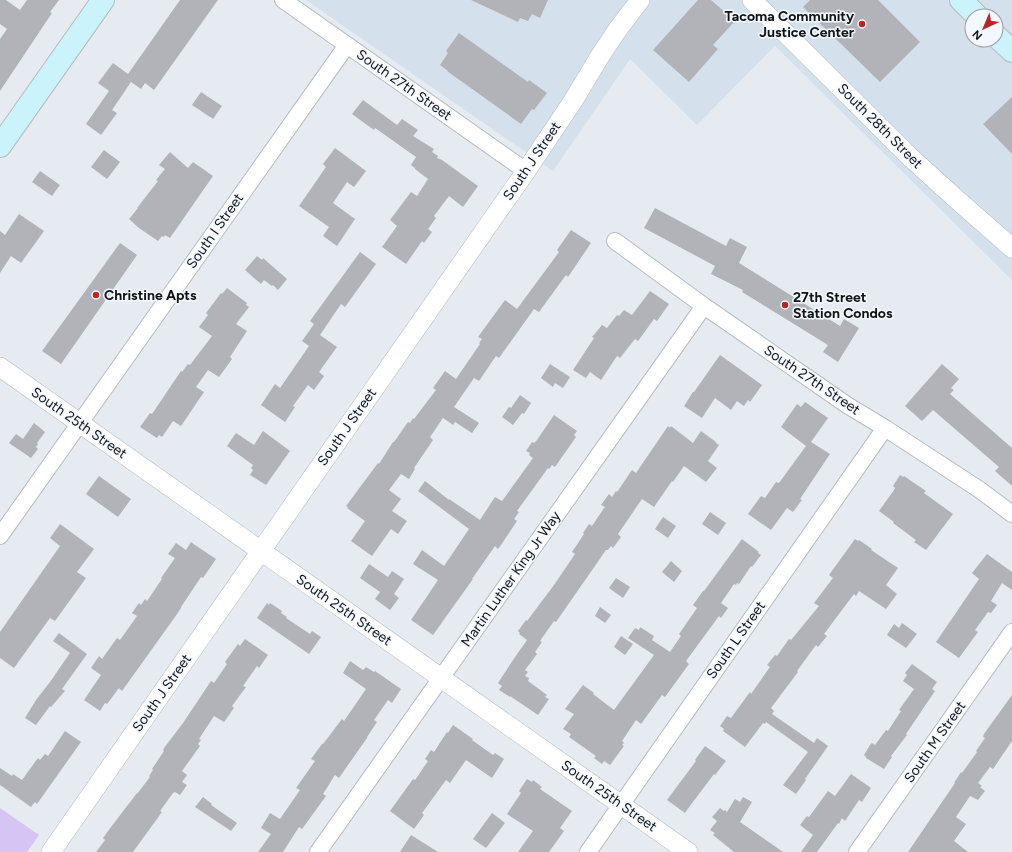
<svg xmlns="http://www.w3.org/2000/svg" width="1012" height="852" viewBox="0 0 1012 852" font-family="Figtree,sans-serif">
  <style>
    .built { fill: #d4e0eb; fill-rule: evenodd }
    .green { fill: #d6c5f4 }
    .building { fill: #b1b3b9 }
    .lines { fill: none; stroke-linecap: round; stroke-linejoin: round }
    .minor-casing { stroke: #b6bcc0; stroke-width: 18 }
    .tertiary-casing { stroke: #b6bcc0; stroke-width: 20 }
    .secondary-casing { stroke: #b6bcc0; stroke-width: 24 }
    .minor { stroke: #fff; stroke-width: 16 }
    .tertiary { stroke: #fff; stroke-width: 19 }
    .secondary { stroke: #caf3fc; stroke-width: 22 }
    .poi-dot { fill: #b72824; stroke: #f3f8fe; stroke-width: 1.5 }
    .labels { text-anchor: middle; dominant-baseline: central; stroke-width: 3; stroke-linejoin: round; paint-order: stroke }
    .poi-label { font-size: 14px; font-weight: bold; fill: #111315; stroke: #f3f8fe; text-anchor: start }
    .street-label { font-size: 14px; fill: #111315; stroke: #f3f8fe }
  </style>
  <rect width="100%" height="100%" fill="#e5ebf0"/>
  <path class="built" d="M 306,0 L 1012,0 L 1012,280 L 775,46 L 697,125 L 630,59 L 553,171 ZM 972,16 L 996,16 L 996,40 L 972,40 Z"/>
  <path class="green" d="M 0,808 L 39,835 L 27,852 L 0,852 Z"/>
  <path class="building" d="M 0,0 L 6,0 L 20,10 L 27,0 L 59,0 L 50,12 L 52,13 L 0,91 L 0,39 L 7,29 L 0,24 Z
    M 180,0 L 218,0 L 154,90 L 145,83 L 141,89 L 131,82 L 112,110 L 117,113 L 101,135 L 86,124 L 109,91 L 98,83 L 113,63 L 128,74 Z
    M 471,0 L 548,0 L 540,18 L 532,14 L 528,21 L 520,18 L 518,22 Z
    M 698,0 L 711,0 L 735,21 L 713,45 L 718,49 L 689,82 L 653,50 Z
    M 810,0 L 878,0 L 920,42 L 880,82 L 803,7 Z
    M 459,33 L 528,82 L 529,80 L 547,93 L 534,110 L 532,109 L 521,124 L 447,71 L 448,71 L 440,65 L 448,53 L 446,51 Z
    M 201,92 L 222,106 L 213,119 L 192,105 Z
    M 1012,97 L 1012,154 L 983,124 Z
    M 363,100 L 397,125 L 402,119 L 418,130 L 413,136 L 434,149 L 432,152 L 438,156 L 437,158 L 442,160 L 478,186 L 463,207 L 449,196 L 434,216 L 436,218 L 428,229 L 432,232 L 424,243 L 422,241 L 406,264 L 382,247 L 397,226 L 390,220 L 411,192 L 417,196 L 428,179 L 415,169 L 415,168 L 411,165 L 416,157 L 375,128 L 374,130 L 352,114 Z
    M 335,148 L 366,171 L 354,187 L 347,182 L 333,203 L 355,219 L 337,246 L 323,236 L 329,227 L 299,206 L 326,167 L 323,164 Z
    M 104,150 L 120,162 L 107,179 L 91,167 Z
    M 170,152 L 188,168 L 193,162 L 213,176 L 170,238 L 165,235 L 164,237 L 162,236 L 158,241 L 139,228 L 129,219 L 138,208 L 137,208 L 158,181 L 156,180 L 165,169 L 159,165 Z
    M 40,171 L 60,185 L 52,196 L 32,182 Z
    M 655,208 L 726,246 L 730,238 L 747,247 L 739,263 L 840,326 L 844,319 L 859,328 L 838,362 L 823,352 L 828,345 L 742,292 L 743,290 L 711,274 L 715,266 L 644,228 Z
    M 19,214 L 44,231 L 21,263 L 11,256 L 0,273 L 0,231 L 5,235 Z
    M 571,230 L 591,243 L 568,277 L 566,275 L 539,312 L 534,309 L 499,358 L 496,356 L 479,381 L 474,378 L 454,407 L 479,423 L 472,433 L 455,422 L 453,425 L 443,418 L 430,437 L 433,440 L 414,468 L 415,469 L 409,479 L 401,474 L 389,490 L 401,499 L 392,511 L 407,521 L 398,534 L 391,529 L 372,556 L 351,541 L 365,521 L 347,508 L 348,507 L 346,506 L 378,463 L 379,464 L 393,442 L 394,442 L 408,422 L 410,423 L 413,418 L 414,419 L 436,390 L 433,388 L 445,371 L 456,379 L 480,344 L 479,343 L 482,339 L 478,337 L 505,300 L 517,309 L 559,252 L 557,250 Z
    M 120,243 L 137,255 L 61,364 L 42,351 Z
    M 360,252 L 376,264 L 345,307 L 341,304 L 320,335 L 337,347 L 319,372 L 324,376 L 314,390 L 308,385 L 293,406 L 295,407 L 285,422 L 261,405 L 275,384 L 280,388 L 309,346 L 302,341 L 314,324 L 310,321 Z
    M 257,256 L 262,260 L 263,258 L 287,279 L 278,290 L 273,285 L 272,286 L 264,280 L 261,284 L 245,270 Z
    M 227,288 L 247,303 L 246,305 L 249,307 L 236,324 L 247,331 L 230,357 L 232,359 L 219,377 L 208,370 L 196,387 L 204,392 L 181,426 L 173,421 L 162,437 L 159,435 L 157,438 L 140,427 L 150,413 L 152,414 L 181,371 L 182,372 L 188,364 L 190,365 L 212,336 L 199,327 L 208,315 L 206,313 L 221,293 L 222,294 Z
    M 650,291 L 669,304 L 657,321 L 654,319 L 638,341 L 635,339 L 620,358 L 617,356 L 601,380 L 590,372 L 586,378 L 573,370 L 594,338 L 592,337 L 602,325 L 607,328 L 617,315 L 619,316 L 624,310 L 632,315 Z
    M 720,355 L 762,385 L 750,402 L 748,400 L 744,406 L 737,401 L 731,410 L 715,398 L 702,418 L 684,406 L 693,392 L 694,392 Z
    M 550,364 L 570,377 L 563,388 L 555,383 L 553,387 L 541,378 Z
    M 942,364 L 959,379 L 951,388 L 954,390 L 950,394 L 1012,448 L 1012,486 L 995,471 L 999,467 L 933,410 L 922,421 L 905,406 Z
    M 520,395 L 531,403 L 524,414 L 522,413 L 513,425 L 502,417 L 509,407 L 511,408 Z
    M 805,402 L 828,418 L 811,442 L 830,454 L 800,499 L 802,500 L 793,512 L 787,508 L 771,530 L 748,514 L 761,496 L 765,498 L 776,482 L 779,483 L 806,446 L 781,427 L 797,404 L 801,407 Z
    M 554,415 L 577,431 L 574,435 L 576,437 L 555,467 L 552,465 L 549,469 L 548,468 L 517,511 L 519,512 L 514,519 L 517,521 L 501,545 L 498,549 L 495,546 L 472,579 L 473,579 L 433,635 L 411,620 L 438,580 L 413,564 L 422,550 L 444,566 L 469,529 L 418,491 L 425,481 L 449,500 L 449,499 L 480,520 L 495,497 L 502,501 L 533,458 L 529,455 L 530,453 L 526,451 L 532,442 L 534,443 L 537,440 Z
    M 34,423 L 45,432 L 37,443 L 38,444 L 36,447 L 38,449 L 31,458 L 9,443 L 16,434 L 23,439 Z
    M 668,426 L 670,428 L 671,426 L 693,443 L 701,431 L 716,442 L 716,443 L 719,445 L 708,461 L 717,468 L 706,482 L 684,466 L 673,482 L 672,481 L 654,507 L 642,499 L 618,534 L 621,537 L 613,548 L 611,546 L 608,550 L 606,550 L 556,622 L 554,621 L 540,641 L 542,642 L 535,652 L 537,654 L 525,670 L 528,672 L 525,676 L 529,678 L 528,681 L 547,695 L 545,697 L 549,699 L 538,715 L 510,696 L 510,697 L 499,690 L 502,686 L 498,683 L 515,657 L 527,640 L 519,634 L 520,633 L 518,631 L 526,620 L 527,621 L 554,585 L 575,554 L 572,552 L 584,534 L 583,533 L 589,524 L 592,526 L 604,508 L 605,507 L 601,505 L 609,494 L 612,497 L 616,491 L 617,492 L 632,470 L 636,473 Z
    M 263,431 L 290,451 L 266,485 L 250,475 L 253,470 L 251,468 L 253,465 L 227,446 L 236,433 L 254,445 Z
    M 900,475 L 903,477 L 904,476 L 923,489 L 926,491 L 924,493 L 953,514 L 926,550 L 914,542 L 916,540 L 893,523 L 894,522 L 879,511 L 894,490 L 895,488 L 893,486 Z
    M 99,476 L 131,499 L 118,517 L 86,494 Z
    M 710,512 L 726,523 L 718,535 L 702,524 Z
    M 663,517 L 676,526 L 668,538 L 655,529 Z
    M 60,524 L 94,549 L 77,572 L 86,578 L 55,621 L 50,618 L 14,668 L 0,658 L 0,632 L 23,599 L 60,546 L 50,538 Z
    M 742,539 L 759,552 L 758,553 L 761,555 L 752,567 L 751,566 L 739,584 L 737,583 L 736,585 L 734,584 L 721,603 L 728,608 L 721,618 L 719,616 L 686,661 L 689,664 L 665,697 L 662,695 L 641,724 L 636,720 L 622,741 L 624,743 L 622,745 L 624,746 L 610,765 L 604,761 L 602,764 L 594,758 L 596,756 L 569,737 L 571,734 L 563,729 L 574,714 L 565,709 L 583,685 L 594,693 L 593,694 L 614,710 L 654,655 L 628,638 L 635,628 L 639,630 L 640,627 L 654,636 L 652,640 L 670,652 L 681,636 L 679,634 L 697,608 L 693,605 L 703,591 L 704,591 Z
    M 855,539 L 858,541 L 859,540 L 872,549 L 871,550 L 898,568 L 886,585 L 897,594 L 886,609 L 859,591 L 856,596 L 854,594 L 824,634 L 827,636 L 818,647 L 816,645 L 797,671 L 798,672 L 771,708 L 774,711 L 772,714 L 814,743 L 817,738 L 828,746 L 805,779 L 806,780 L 796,794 L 783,785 L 808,752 L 766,722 L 765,724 L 763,723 L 745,747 L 723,731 L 724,729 L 720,726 L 727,716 L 731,718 L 750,692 L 751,694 L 770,667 L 767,665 L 775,655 L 777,656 L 789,639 L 791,640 L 819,606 L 814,603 L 833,578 L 829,575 Z
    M 191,542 L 195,545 L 216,559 L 203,578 L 201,577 L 181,607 L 181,608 L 175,617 L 122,691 L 119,688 L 107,704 L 105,703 L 100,711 L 84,700 L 101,675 L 91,668 L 99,656 L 102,659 L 117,638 L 120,640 L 137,616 L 132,613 L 139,603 L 141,605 L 145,599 L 147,601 L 162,579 L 161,578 L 175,558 L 168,554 L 176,543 L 186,550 Z
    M 987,554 L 1012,572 L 1012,590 L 1002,583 L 991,601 L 997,605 L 991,613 L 988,612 L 975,630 L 978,632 L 959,658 L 936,642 L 979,579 L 972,573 Z
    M 671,561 L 682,571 L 674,582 L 662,572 Z
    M 369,564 L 388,577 L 392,571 L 404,579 L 394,594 L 399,598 L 390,610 L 375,599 L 380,592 L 360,578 Z
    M 616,578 L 630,587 L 623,598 L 609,588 Z
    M 267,603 L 269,605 L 270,603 L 282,611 L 281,613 L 287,617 L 286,618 L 310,634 L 312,631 L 321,637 L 309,654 L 257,618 Z
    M 600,607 L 611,615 L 605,623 L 595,616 Z
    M 902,623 L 917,634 L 906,648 L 887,635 L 894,624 L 899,628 Z
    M 59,633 L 87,654 L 62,689 L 65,691 L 51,707 L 50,706 L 36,725 L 25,718 L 36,700 L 50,682 L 70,653 L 53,641 Z
    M 621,636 L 633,644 L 625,655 L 614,647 Z
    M 245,639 L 268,655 L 259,668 L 257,666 L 243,686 L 246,687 L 232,706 L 234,708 L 224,722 L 214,716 L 199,739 L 201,740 L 198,744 L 200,746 L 182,771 L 187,775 L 182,782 L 187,785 L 180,795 L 175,792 L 173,793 L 160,811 L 162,812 L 133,852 L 96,852 L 105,840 L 103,838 L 111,827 L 137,793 L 137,794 L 150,777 L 149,776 L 153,770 L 152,769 L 164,751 L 163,750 L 164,748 L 183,723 L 211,681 L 214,683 L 227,664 L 225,662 L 238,644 L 240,646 Z
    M 350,661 L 363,670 L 366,667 L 374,672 L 375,671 L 401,689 L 392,703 L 388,700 L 374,720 L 377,722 L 367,737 L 367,738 L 339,778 L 335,775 L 323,794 L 326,796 L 302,829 L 299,827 L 283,852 L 258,852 L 271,834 L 261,828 L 270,813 L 280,819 L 300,790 L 296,788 L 315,761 L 311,759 L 322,744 L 323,744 L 342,719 L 344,721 L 366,689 L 343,673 Z
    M 912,664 L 937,682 L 932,689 L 935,691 L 906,734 L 907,735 L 891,756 L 892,757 L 884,769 L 866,758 L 866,757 L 864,755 L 870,745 L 872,743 L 875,745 L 886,730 L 888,731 L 901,711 L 899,710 L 914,689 L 903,681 L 907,675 L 905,673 Z
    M 1012,695 L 1012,741 L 993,769 L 990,767 L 978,783 L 982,786 L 980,787 L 985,791 L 978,800 L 970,796 L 956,817 L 966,824 L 954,841 L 968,852 L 908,852 L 955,783 L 954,783 L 961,772 L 962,773 L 977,752 L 976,751 L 985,738 L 983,737 L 984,734 Z
    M 453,725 L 473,739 L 472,740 L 493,755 L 495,753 L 504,759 L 492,778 L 466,760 L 450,783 L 446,780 L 422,813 L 424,815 L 414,829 L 390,811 L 413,779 L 415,780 L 428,761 L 425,759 L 431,750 L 434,752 L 447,732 L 448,733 Z
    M 65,731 L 81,742 L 37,804 L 35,802 L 31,807 L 0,785 L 0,768 L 12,776 L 13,774 L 22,780 L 38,758 L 40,760 L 45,754 L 48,756 Z
    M 705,746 L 726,761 L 715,775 L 714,774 L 687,810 L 685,813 L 667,800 L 696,761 L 695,760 Z
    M 851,774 L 871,788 L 862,802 L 859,800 L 845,821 L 842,818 L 839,824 L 838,823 L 817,852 L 801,852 L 813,835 L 800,825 L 807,816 L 809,817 L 828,791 L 835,796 Z
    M 527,779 L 532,782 L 533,780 L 542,787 L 540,789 L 572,811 L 560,828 L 564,831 L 549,852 L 518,852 L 533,831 L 507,814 L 521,793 L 519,791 Z
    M 203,797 L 212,804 L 211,805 L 237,823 L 231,831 L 195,807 Z
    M 743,797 L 752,802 L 740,822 L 783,852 L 734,852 L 713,835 L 715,833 L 710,830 L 717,821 L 712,817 L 720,808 L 724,811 L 725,810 L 727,812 L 735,799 L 740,802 Z
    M 492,813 L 505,823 L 486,848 L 473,839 Z
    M 411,835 L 438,852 L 400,852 Z"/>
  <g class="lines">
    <defs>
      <path id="minor" d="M 283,0 L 526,171
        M 615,241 L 704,306 L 847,405 L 885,428 L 980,490 L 1012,514
        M 0,536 L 347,45
        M 318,852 L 704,306
        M 588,852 L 885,428
        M 857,852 L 1012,632"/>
      <path id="tertiary" d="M 752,0 L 909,156 L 954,197 L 1012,248
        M 0,367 L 688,852
        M 51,852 L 526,171 L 573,101 L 600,56 L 618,29 L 640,0"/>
      <path id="secondary" d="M 961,0 L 977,16
        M 996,36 L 1012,51
        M 0,146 L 103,0"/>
    </defs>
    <use href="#minor" class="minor-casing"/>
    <use href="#tertiary" class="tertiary-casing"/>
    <use href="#secondary" class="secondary-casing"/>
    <use href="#minor" class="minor"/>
    <use href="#tertiary" class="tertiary"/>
    <use href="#secondary" class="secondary"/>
  </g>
  <g class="poi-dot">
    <circle cx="862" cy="24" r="4"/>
    <circle cx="96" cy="295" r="4"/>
    <circle cx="785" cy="305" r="4"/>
  </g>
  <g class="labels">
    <g class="poi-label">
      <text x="854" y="16" text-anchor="end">Tacoma Community<tspan x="854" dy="16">Justice Center</tspan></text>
      <text x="104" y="295">Christine Apts</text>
      <text x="793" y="297">27th Street<tspan x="793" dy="16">Station Condos</tspan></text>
    </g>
    <g class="street-label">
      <text transform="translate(404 85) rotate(35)">South 27th Street</text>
      <text transform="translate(880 126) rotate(45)">South 28th Street</text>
      <text transform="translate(532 161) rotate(-56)">South J Street</text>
      <text transform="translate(215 231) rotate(-55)">South I Street</text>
      <text transform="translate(812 380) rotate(34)">South 27th Street</text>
      <text transform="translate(79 423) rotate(35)">South 25th Street</text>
      <text transform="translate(347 427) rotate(-55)">South J Street</text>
      <text transform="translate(511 579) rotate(-55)">Martin Luther King Jr Way</text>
      <text transform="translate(344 610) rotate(35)">South 25th Street</text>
      <text transform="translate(736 640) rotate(-55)">South L Street</text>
      <text transform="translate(162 693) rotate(-55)">South J Street</text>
      <text transform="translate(935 742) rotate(-55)">South M Street</text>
      <text transform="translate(609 796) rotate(35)">South 25th Street</text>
    </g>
  </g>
  <g transform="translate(984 28) rotate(224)"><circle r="19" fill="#f3f8fe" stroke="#999ca1"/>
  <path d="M0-3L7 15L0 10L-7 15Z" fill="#b72824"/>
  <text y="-6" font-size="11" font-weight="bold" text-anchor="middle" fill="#111315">N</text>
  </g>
</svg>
